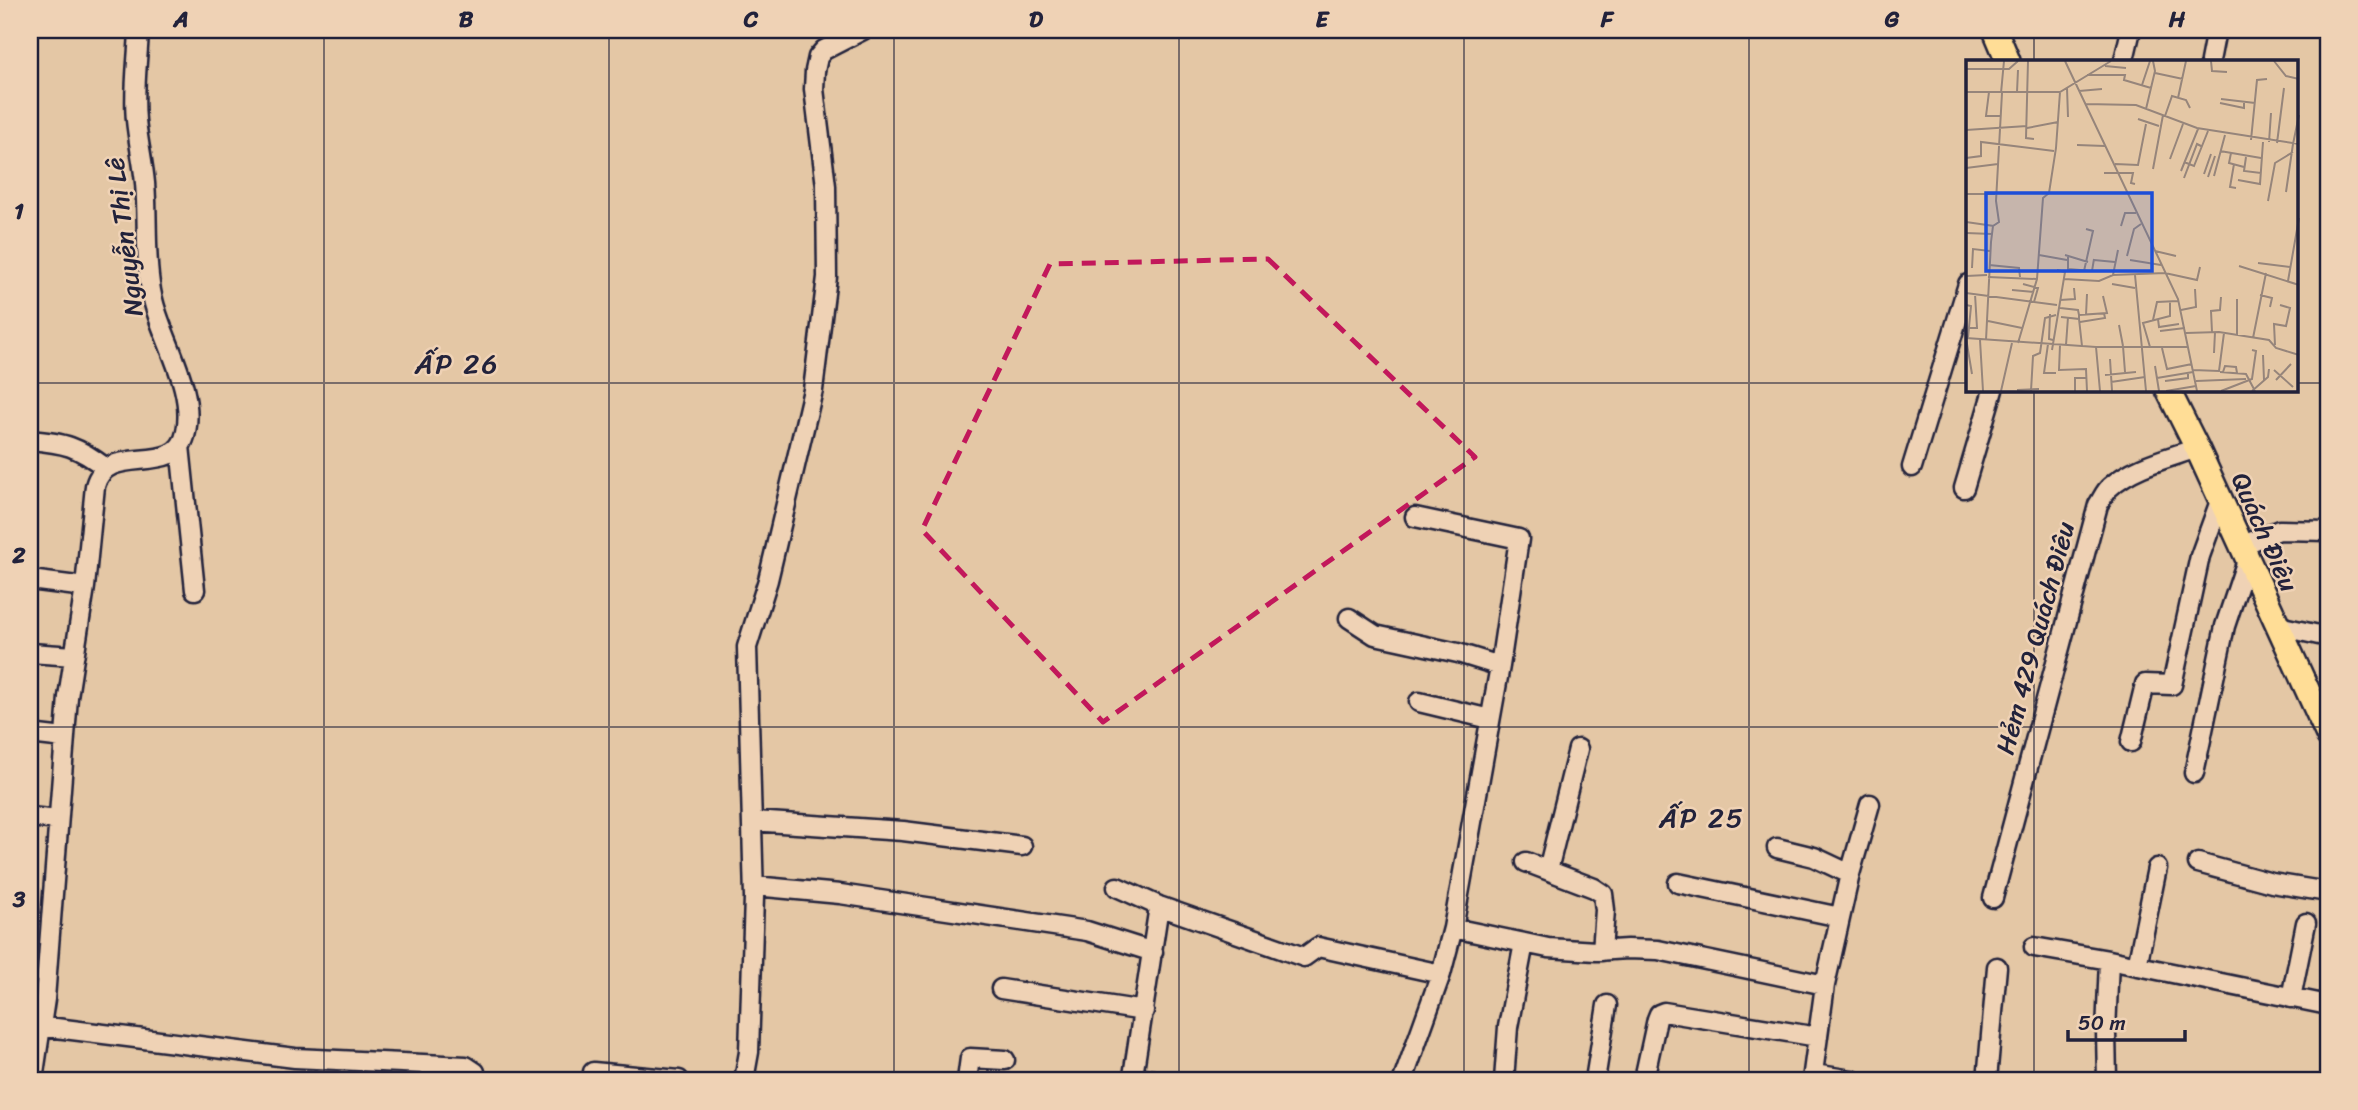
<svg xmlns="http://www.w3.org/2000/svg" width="2358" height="1110" viewBox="0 0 2358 1110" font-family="Sriracha,sans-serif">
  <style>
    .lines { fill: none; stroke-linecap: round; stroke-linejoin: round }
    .minor-casing { stroke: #22223b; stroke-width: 23 }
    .major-casing { stroke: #22223b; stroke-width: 28 }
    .minor { stroke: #efd2b5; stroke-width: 18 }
    .major { stroke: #ffdd96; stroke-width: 23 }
    .marked { fill: none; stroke: #c2185b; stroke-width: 5; stroke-dasharray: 14 9; stroke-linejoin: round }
    .grid { fill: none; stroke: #22223b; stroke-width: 2; stroke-opacity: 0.55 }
    .labels { text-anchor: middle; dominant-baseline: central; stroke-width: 5; stroke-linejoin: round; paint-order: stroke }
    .street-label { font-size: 26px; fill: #22223b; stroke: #efd2b5 }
    .neighbourhood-label { font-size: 28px; letter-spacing: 2px; fill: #22223b; stroke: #efd2b5 }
    .inset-road { fill: none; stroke: #96857b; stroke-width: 2 }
    .view { fill: #1d4ed8; fill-opacity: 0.15; stroke: #1d4ed8; stroke-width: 3.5 }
    .inset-edge { fill: none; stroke: #22223b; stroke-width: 3.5 }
    .neatline { fill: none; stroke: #22223b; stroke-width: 2.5 }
    .grid-label { font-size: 23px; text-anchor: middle; font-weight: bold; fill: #22223b }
  </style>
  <rect width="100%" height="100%" fill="#e4c7a5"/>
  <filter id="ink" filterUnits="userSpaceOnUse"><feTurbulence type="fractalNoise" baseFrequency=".0143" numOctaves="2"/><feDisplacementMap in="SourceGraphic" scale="14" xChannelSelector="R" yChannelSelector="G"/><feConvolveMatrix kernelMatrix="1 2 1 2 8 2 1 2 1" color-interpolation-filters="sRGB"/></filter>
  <g filter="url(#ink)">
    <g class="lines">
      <defs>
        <path id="minor" d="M 2124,60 L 2131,30
          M 2210,61 L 2216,30
          M 30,440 C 65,443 77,446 106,468
          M 180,446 L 195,590
          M 1912,467 L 1968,284
          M 1964,488 L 1993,390
          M 2241,546 L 2279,530 L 2328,531
          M 30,580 L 85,587
          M 1349,618 L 1375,635 L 1458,653 L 1500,666
          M 2278,626 L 2328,637
          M 30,653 L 74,656
          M 1419,702 L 1490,719
          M 30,734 L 64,738
          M 2131,742 L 2145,684 L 2172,685 L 2200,556 L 2220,501
          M 2194,773 L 2225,626 L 2247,560
          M 30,817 L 58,820
          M 752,821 L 903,831 L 1022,846
          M 1777,848 L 1814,857 L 1850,874
          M 1526,862 L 1594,888 L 1603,894 L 1605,910 L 1602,951
          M 2198,863 L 2272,883 L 2328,892
          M 1548,870 L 1578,749
          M 1678,883 L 1840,917
          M 754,886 L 840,894 L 1087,931 L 1153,952
          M 1117,887 L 1159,906 L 1304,957 L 1318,947 L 1441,974
          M 1993,898 L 2098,505 C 2102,499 2105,491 2110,487 C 2133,466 2169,458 2197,448
          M 1453,928 L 1548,948 L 1596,951 L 1627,949 L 1658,950 L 1825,985
          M 2034,947 L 2109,960 L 2328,1005
          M 2137,966 L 2157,868
          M 1001,989 L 1144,1011
          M 2291,998 L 2306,923
          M 40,1026 L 295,1058 L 466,1066 L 475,1072 L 476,1080
          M 593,1072 L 679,1080
          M 1814,1074 L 1852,1080
          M 1644,1079 L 1657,1019 L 1659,1014 L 1664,1012 L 1818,1037
          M 33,1080 L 45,999 L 68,697 L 85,587 L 95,486 C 107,440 177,480 186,432 C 196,383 156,333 150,284 C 145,251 148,217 145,183 C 143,162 138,141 136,120 C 133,91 138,59 139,30
          M 744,1080 L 749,1052 L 754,897 L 747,647 L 768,580 L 813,390 L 827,277 L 826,186 L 814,89 L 815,71 L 818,57 L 824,50 L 863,30
          M 967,1080 L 970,1058 L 1005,1060
          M 1152,1080 L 1133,1076 L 1159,906
          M 1403,1080 L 1441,974 L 1453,928 L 1500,666 L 1519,539 L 1415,517
          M 1504,1080 L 1508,1027 L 1524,943
          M 1595,1080 L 1607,1005
          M 1812,1080 L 1825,985 L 1850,874 L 1870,804
          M 1987,1080 L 1997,967
          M 2107,1080 L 2106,1032 L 2109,960"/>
        <path id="major" d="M 1995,30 L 2008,61
          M 2168,390 L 2197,448 L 2328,735"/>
      </defs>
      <use href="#minor" class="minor-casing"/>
      <use href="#major" class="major-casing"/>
      <use href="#minor" class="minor"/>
      <use href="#major" class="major"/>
    </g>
  </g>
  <path class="marked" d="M 1268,259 L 1475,457 L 1103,722 L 922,530 L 1050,264 Z"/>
  <path class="grid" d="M 324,30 L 324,1080M 609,30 L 609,1080M 894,30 L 894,1080M 1179,30 L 1179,1080M 1464,30 L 1464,1080M 1749,30 L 1749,1080M 2034,30 L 2034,61M 30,383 L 1968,383M 2297,383 L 2328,383M 2034,390 L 2034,1080M 30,727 L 2328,727"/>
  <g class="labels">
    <g class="street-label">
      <text transform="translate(124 237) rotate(-97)">Nguyễn Thị Lê</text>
      <text transform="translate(2265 532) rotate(66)">Quách Điêu</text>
      <text transform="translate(2035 638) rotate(-75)">Hẻm 429 Quách Điêu</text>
    </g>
    <g class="neighbourhood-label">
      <text x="457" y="363">ẤP 26</text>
      <text x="1702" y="817">ẤP 25</text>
    </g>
  </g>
  <g transform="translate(1966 60)">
    <rect width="332" height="332" fill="#e4c7a5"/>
    <path class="inset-road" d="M 62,1 L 60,78 L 68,79M 99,1 L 212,239 L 231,331M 245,1 L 246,11 L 261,12M 308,1 L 320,16 L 333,19M 139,6 L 160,8M 0,9 L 43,9 L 52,1M 189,13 L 217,19M 121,15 L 159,15 L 158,20 L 185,28M 176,25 L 184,1M 101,28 L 102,57M 113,31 L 136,29M 0,32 L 94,32 L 145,1M 23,32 L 20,56 L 35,56M 51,32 L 52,10M 35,33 L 38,1M 212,38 L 220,1M 255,39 L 289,43M 254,43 L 278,48 L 278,43M 119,44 L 170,45 L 231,68 L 333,84M 180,49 L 189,11 L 187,1M 199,56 L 206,36 L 220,40 L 224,48M 172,59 L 193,66M 61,68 L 92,62M 0,70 L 61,66M 285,80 L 291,20 L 301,19M 303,82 L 305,53M 311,83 L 318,28M 327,84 L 333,55M 111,85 L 139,86M 254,91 L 295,98M 265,93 L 263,103 L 278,107M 280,97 L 278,111 L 295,113M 0,98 L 15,96 L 15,82 L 88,91M 204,99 L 217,64M 218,102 L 228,106 L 242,71M 149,104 L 172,105 L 180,64M 268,104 L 264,127 L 270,128M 0,108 L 32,104M 187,109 L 197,55M 215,111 L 232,69M 138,113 L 167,113 L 165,123 L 169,124M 238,114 L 245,94M 248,116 L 259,75M 242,117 L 249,96M 218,118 L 231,84 L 235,86M 272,120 L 294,124 L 297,82M 320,132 L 327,84M 0,134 L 29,134M 302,141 L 309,103 L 327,92M 0,162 L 28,166M 155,166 L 159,153 L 170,153M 0,173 L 26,174M 189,191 L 210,196M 73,195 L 101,200M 99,195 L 122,202M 161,196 L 168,169 L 175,164M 102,197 L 102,209 L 126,211 L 128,199M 128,200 L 149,202M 164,200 L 195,205M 292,203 L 324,207M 23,205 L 53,208 L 54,217M 273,206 L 333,225M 6,208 L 7,189 L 24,191M 118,211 L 127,171 L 120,169M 147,215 L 152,190M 169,215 L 180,331M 0,216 L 21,215M 22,217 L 71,219M 98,219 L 133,221 L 147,215 L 199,213 L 231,220 L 234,207M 322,221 L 333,158M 57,224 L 72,228 L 68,242M 146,224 L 169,228M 46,230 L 68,232M 0,233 L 91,245M 294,235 L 306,238 L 304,247M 94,240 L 109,239 L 108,228M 0,245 L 5,246 L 2,278M 94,248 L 112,250 L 113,255M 215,250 L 230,247 L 229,229M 84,254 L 83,279 L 87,280M 120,255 L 121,234M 95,257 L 113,259 L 116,286M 113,259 L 113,255 L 141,253 L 137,236M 192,259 L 193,267 L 213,264M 187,260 L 191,242 L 212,241M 22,261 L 56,268M 114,262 L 139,258 L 138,253M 153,265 L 157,286M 3,268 L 11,268 L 9,234M 194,271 L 219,268M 246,272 L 245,251 L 254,250 L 255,237M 220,273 L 253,272 L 303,280 L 310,288 L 333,295M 271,276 L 271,239M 0,278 L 130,287 L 221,287M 0,278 L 6,314M 287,278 L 300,213M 14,280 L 17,331M 20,280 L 25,182 L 27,166 L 33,162 L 30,141 L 36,33M 52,283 L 71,219 L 77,138 L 83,133 L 90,88 L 94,32M 82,284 L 78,313 L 90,313M 94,285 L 93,310 L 120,309 L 121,331M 100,285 L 102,257M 309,285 L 308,264 L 320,266 L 324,248 L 314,245M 157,286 L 159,312M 130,287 L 134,331M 184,287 L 177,263 L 204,256 L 204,241M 196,288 L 201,309 L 226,304M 86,290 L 99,212 L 91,210M 248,293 L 249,272M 297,295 L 298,320M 144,299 L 146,331M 189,306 L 193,331M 227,310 L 253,311 L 258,273M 308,310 L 327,327M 254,312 L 280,314 L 289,331M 257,312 L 259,306 L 270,307 L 271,313M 139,315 L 170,312M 191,318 L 227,312M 310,320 L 325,304M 199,321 L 222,318 L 222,313M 230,321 L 280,319M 145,322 L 179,317M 51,330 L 73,329M 35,331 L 46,283M 65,331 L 67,296 L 74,293 L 79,258 L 90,255M 109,331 L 109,318 L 120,318M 200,331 L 230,326M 255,331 L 286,319 L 290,291 L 286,290M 286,331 L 302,317 L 303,309"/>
    <path class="view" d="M 20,133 L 186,133 L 186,211 L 20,211 Z"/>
    <rect width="332" height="332" class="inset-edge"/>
  </g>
  <rect width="2358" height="1110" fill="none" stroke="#efd2b5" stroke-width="77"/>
  <path d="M2068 1030v10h117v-10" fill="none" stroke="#22223b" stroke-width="3.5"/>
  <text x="2078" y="1030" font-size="21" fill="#22223b" stroke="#efd2b5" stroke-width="5" paint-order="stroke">50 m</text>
  <rect x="38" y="38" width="2282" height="1034" class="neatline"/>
  <g class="grid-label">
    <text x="181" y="27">A</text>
    <text x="466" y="27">B</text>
    <text x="751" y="27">C</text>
    <text x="1036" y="27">D</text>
    <text x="1322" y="27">E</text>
    <text x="1607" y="27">F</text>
    <text x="1892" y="27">G</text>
    <text x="2177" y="27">H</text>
    <text x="19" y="219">1</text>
    <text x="19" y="563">2</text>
    <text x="19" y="907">3</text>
  </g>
</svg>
